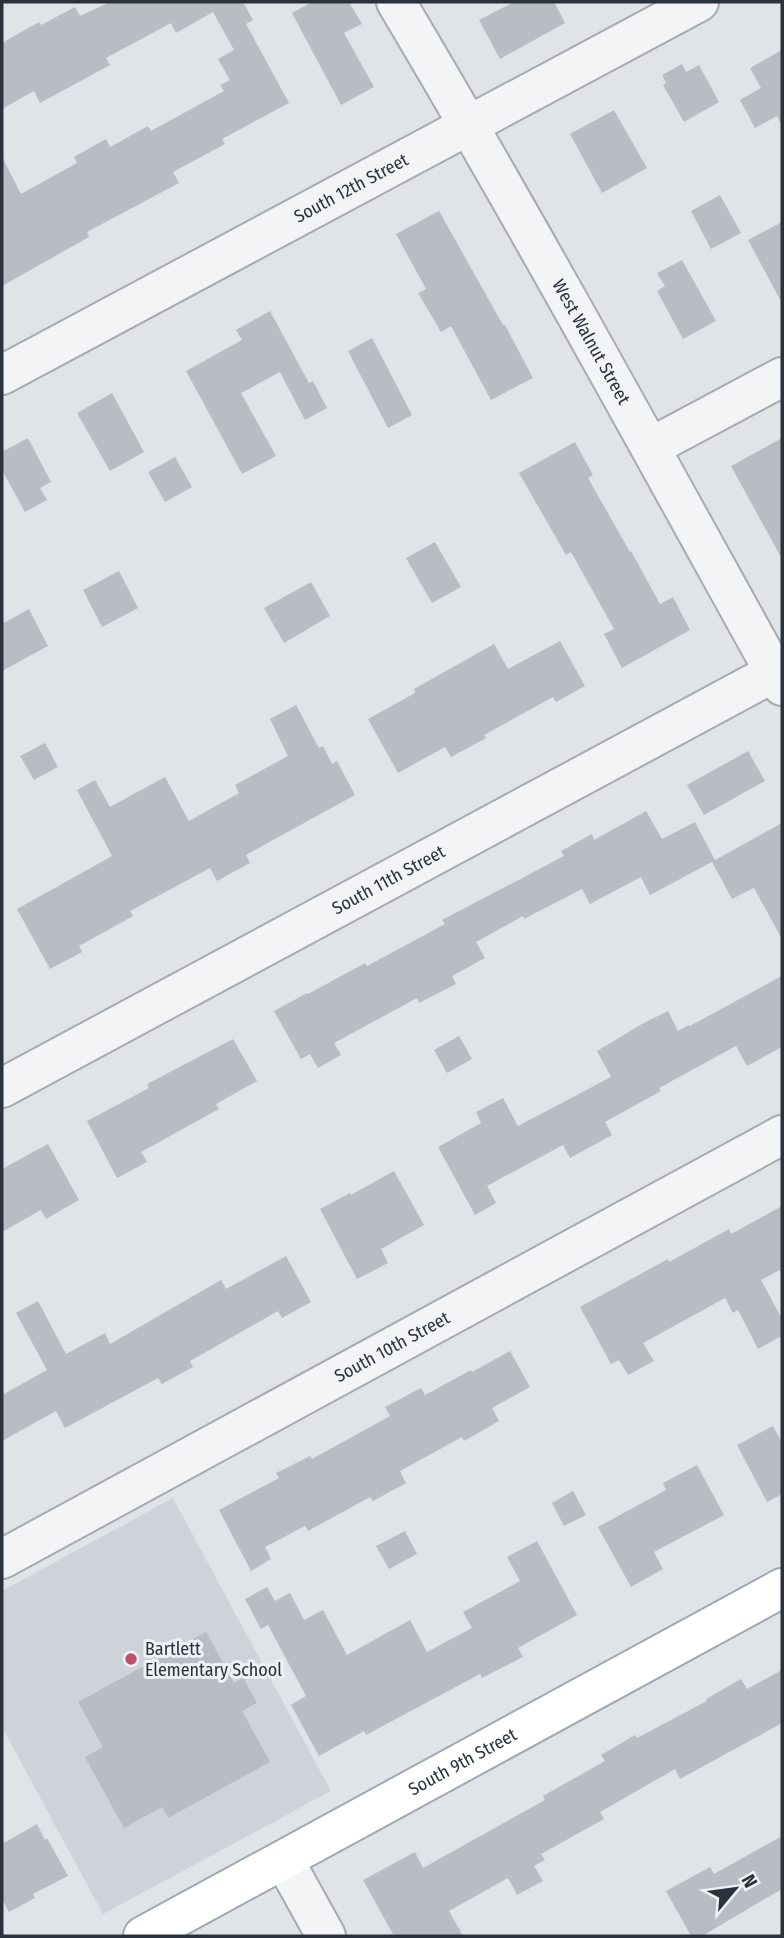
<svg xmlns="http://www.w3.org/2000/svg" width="784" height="1938" viewBox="0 0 784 1938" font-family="'Fira Sans Condensed',sans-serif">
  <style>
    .built { fill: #ced2d9 }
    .building { fill: #b8bdc3 }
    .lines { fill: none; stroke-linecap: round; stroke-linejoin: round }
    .minor-casing { stroke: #a6aab1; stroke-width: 42 }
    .major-casing { stroke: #a0a8b1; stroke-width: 42 }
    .minor { stroke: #f2f4f6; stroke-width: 38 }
    .major { stroke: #fff; stroke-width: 38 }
    .poi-dot { fill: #bf526a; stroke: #eff2f5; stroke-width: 2.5 }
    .labels { text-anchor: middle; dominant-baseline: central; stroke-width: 6; stroke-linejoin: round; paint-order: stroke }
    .street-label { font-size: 18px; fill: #2a323d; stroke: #eff2f5 }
    .poi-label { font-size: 18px; fill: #2a323d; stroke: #eff2f5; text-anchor: start }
  </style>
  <rect width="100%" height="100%" fill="#e0e3e7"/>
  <path class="built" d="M 173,1498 L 331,1791 L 103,1914 L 2,1727 L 2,1591 Z"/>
  <path class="building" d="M 110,2 L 243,2 L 253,20 L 246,24 L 289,103 L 222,139 L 225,144 L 173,172 L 179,183 L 87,232 L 89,237 L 2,286 L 2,157 L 21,194 L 77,163 L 74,157 L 106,139 L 110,147 L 148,126 L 151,131 L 224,91 L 220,85 L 230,80 L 218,59 L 234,50 L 213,12 L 176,33 L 171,23 L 106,58 L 110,65 L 40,103 L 34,91 L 2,109 L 2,43 L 39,22 L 41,25 L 75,7 L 80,16 Z
    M 312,2 L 349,2 L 362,24 L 344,33 L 374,87 L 341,105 L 292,13 Z
    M 514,2 L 554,2 L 565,23 L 500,59 L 479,20 Z
    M 782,50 L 782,126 L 777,116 L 755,128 L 740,100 L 761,88 L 750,68 Z
    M 682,64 L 686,72 L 699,65 L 719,102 L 684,122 L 663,85 L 666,83 L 662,75 Z
    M 614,110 L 647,168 L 602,193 L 570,134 Z
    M 720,195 L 741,233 L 711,249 L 691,211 Z
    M 439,211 L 503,325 L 505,325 L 533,378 L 491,400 L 451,326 L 441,332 L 418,293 L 426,289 L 396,234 Z
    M 782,222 L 782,303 L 748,240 Z
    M 682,260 L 716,321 L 683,339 L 657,291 L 665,286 L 657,273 Z
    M 270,311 L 309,383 L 313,381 L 327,408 L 305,420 L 280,372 L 241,393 L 276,456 L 242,474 L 186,371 L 242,340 L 236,330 Z
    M 372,338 L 412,415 L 388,428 L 348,351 Z
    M 112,393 L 144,452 L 110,471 L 77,413 Z
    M 28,438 L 51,482 L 40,488 L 47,500 L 25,512 L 2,470 L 2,452 Z
    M 782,438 L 782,559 L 731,466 Z
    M 575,442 L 593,475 L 588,478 L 630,552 L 631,551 L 660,604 L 673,597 L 690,630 L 622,668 L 604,634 L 614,629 L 571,552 L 566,555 L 519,473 Z
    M 175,457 L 192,487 L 165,502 L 148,472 Z
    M 435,542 L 461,587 L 432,603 L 406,558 Z
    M 119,571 L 138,608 L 102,627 L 83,590 Z
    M 311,582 L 330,616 L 284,643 L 264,608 Z
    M 29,609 L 48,646 L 2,671 L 2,624 Z
    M 560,641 L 585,686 L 556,702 L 553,697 L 484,735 L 486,738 L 451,757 L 445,747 L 398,773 L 368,719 L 415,693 L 414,689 L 494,644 L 508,669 Z
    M 296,705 L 319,748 L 323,746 L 332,764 L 337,761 L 355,795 L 246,855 L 250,863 L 217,881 L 210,868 L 130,911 L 133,916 L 79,946 L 82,952 L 50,969 L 17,909 L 112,856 L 77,790 L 95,780 L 110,807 L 165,777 L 189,821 L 239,793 L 235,785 L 288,756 L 270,719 Z
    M 45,743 L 58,767 L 34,780 L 20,756 Z
    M 748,751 L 765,781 L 704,815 L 687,785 Z
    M 646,811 L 662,839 L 695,822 L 715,860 L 782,823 L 782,939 L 754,888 L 732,899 L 712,862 L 650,895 L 641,877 L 590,904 L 582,889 L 524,919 L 523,916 L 476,942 L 485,958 L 452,976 L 456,984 L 419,1003 L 417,998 L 334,1043 L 341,1055 L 318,1068 L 310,1054 L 301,1059 L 274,1011 L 307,993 L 308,994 L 365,963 L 367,966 L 445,924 L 442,920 L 564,856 L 561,851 L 592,834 L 594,840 Z
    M 782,976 L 782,1047 L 747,1066 L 736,1046 L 659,1088 L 661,1091 L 605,1122 L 612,1135 L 570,1158 L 563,1145 L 487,1186 L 496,1203 L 475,1215 L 438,1147 L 481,1123 L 476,1112 L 503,1098 L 518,1126 L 611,1077 L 597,1051 L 642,1024 L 668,1011 L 678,1031 L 689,1025 L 690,1026 Z
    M 459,1036 L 472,1059 L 447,1073 L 434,1050 Z
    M 233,1039 L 257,1081 L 216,1104 L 219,1109 L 141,1152 L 147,1162 L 117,1178 L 87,1121 L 149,1088 L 147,1084 Z
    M 48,1144 L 79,1200 L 46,1219 L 41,1210 L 2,1232 L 2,1169 Z
    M 394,1171 L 424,1225 L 381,1249 L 388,1263 L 357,1279 L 320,1209 L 350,1193 L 351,1195 Z
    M 782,1206 L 782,1269 L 761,1280 L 782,1319 L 782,1336 L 758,1349 L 738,1310 L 733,1313 L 725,1298 L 643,1343 L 654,1361 L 628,1375 L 619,1360 L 611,1364 L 580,1307 L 668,1259 L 669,1262 L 729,1229 L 731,1234 Z
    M 286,1256 L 311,1302 L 282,1318 L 278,1311 L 190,1361 L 193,1367 L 162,1384 L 158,1378 L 65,1428 L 56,1411 L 2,1441 L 2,1395 L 47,1370 L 16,1313 L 38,1301 L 66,1354 L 105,1333 L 110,1344 L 221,1280 L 226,1289 Z
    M 510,1351 L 530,1387 L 492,1408 L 499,1421 L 464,1441 L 462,1437 L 400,1471 L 406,1483 L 373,1501 L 370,1497 L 308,1531 L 305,1526 L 265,1547 L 271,1559 L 251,1571 L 219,1510 L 279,1478 L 276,1473 L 310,1456 L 312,1459 L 390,1416 L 385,1407 L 421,1388 L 425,1395 L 471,1370 L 472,1372 Z
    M 773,1426 L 782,1443 L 782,1494 L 767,1502 L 737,1445 Z
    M 697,1465 L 724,1515 L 654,1552 L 663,1569 L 631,1587 L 598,1527 L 666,1490 L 663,1483 Z
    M 573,1491 L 586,1515 L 564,1526 L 552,1503 Z
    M 405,1531 L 417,1554 L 389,1569 L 376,1546 Z
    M 537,1541 L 577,1615 L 518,1648 L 523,1657 L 482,1678 L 480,1674 L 366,1735 L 364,1731 L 319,1756 L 291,1705 L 306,1696 L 268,1625 L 261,1629 L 245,1599 L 267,1587 L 275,1601 L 290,1593 L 304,1620 L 323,1610 L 347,1655 L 410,1620 L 427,1652 L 472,1628 L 463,1612 L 520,1581 L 507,1557 Z
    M 206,1632 L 234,1683 L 243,1677 L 257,1703 L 242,1711 L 270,1762 L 168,1818 L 162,1807 L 124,1828 L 85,1757 L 103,1747 L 78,1702 Z
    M 782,1670 L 782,1723 L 680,1779 L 675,1769 L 600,1812 L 604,1819 L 541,1854 L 545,1860 L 534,1866 L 543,1881 L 517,1895 L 508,1878 L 449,1911 L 463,1936 L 394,1936 L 363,1880 L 415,1852 L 423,1868 L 545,1800 L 543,1796 L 605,1761 L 601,1755 L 635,1735 L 637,1738 L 707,1701 L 706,1699 L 741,1679 L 747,1689 Z
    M 37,1824 L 45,1840 L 47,1838 L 68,1876 L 33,1894 L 35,1898 L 9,1912 L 2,1899 L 2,1844 Z
    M 782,1836 L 782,1889 L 702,1936 L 691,1936 L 666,1891 L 710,1867 L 714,1874 Z"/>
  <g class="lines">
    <defs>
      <g id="minor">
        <path id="s1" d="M 396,2 C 530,227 655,457 782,686"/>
        <path id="s2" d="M 2,375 L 699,2"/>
        <path d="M 651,447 L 782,377"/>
        <path id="s3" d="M 2,1088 L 775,672"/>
        <path id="s4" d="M 2,1559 L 782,1135"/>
        <path d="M 284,1860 L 326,1936"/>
      </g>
      <g id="major">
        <path id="s5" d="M 143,1936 L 782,1588"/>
      </g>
    </defs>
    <use href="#minor" class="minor-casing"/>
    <use href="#major" class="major-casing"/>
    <use href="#minor" class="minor"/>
    <use href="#major" class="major"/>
  </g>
  <circle class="poi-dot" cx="131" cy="1659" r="7"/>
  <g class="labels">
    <g class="street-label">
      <text stroke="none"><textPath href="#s2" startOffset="396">South 12th Street</textPath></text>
      <text stroke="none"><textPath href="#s1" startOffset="392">West Walnut Street</textPath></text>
      <text stroke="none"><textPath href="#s3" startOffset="439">South 11th Street</textPath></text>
      <text stroke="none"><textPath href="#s4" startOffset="444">South 10th Street</textPath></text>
      <text stroke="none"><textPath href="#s5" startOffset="364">South 9th Street</textPath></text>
    </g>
    <g class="poi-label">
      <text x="145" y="1649">Bartlett<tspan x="145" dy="21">Elementary School</tspan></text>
    </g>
  </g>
  <rect width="784" height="1938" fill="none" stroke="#2a323d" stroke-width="7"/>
  <g transform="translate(735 1889) rotate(61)" stroke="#eff2f5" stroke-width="5" paint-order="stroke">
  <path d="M0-5L12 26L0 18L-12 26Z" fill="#2a323d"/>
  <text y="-10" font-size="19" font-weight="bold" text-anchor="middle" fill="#2a323d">N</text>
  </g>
</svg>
